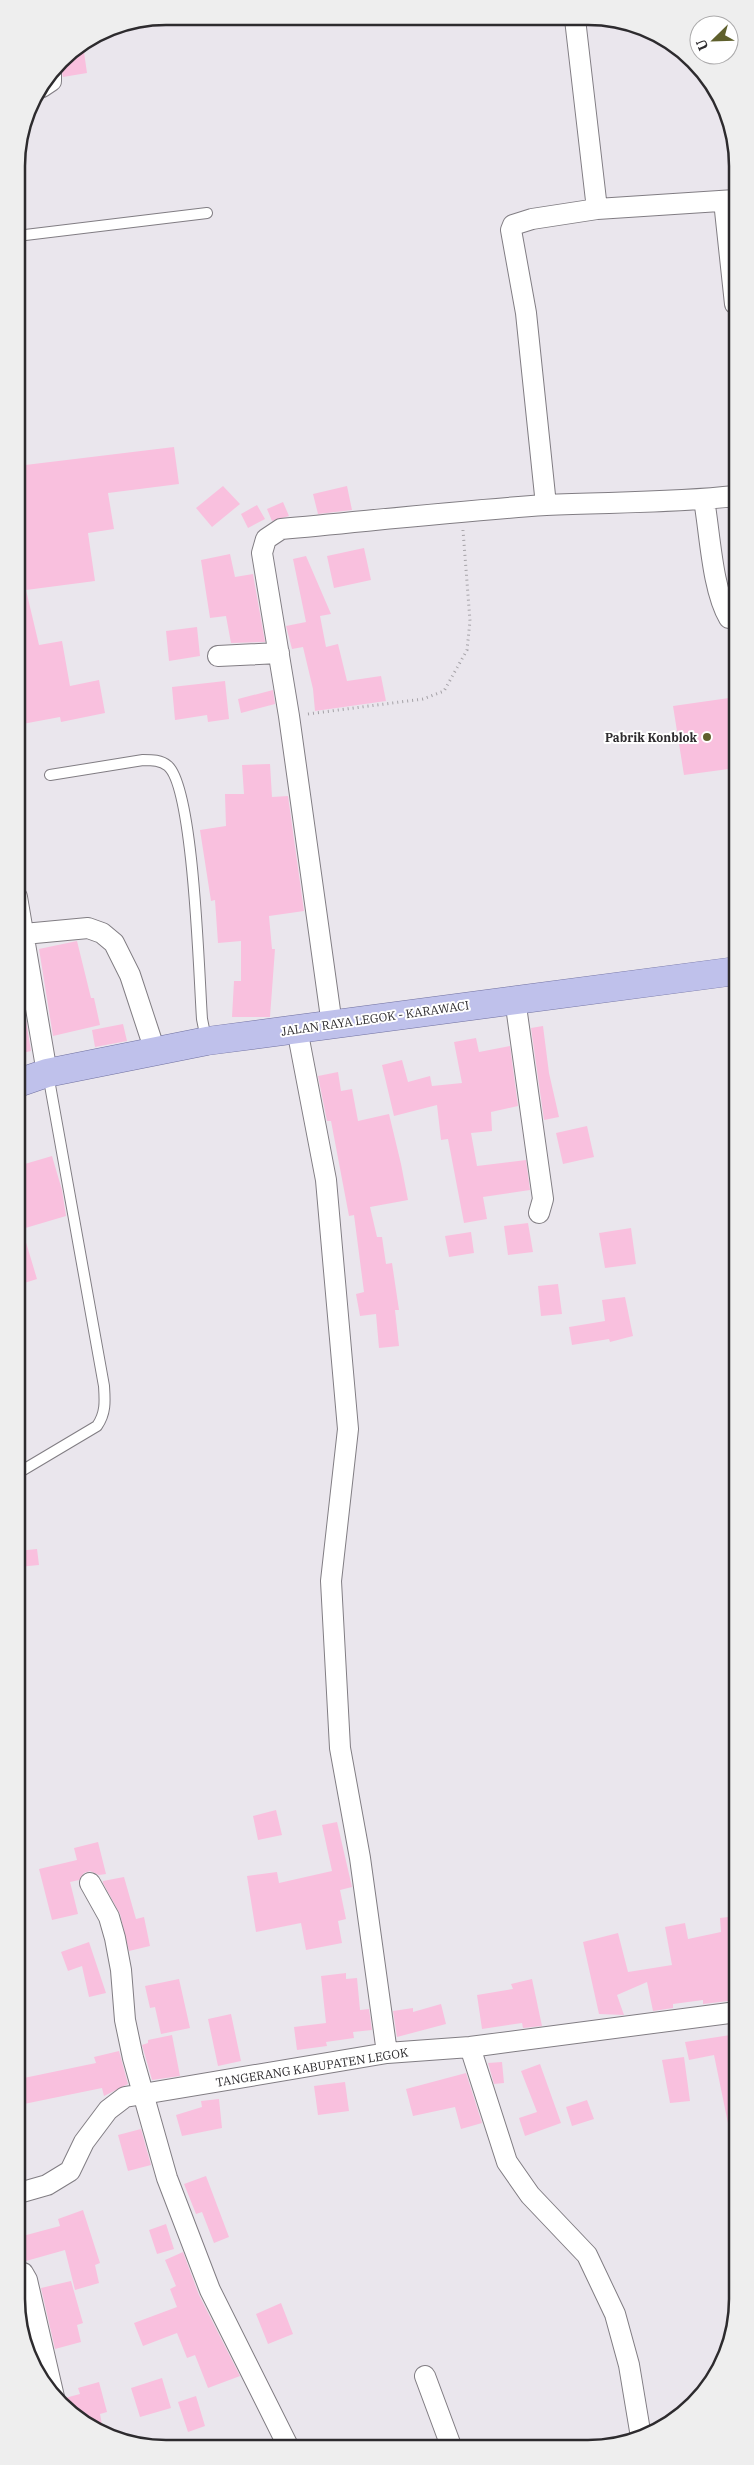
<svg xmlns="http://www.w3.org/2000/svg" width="754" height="2465" viewBox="0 0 754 2465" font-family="'IBM Plex Serif',serif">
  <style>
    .building { fill: #f9c0de }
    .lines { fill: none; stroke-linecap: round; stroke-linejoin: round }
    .lane-casing { stroke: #817d83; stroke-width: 12 }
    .street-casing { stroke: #817d83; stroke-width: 22 }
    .primary-casing { stroke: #7171a0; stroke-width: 29 }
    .path { stroke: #a5a2a7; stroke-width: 3; stroke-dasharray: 1 4; stroke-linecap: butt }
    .lane { stroke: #fff; stroke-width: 10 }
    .street { stroke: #fff; stroke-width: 20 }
    .primary { stroke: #bfc1eb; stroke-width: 28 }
    .poi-dot { fill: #5f602d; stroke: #fff; stroke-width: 2 }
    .labels { text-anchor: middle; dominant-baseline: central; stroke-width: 4; stroke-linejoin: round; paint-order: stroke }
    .poi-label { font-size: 12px; font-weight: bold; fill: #2d2b2e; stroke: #fff; text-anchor: end }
    .street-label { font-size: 12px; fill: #2d2b2e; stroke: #fff }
    .rim { fill: none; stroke: #2d2b2e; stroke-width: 2.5 }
  </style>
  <rect width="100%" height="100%" fill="#eae6ed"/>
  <path class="building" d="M 83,45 L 87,73 L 63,77 L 61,69 L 57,64 Z
    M 174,447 L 179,484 L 108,493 L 114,529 L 88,533 L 95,581 L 26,590 L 39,645 L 62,641 L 70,686 L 99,680 L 105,713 L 61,722 L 60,717 L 17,725 L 17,466 Z
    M 223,486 L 240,504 L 212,527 L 196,508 Z
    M 347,486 L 352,510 L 318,514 L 313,494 Z
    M 283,502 L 289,516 L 272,521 L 267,509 Z
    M 257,505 L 265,519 L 248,528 L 241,514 Z
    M 364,548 L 371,580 L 334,588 L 327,556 Z
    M 230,554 L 235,577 L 253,574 L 265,642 L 231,643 L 226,616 L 210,618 L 201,560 Z
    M 306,556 L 331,614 L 320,616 L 326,647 L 338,644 L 347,681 L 381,676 L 386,701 L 315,711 L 313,689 L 303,647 L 292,649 L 286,626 L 306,622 L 293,559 Z
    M 197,627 L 200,656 L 169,661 L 166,631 Z
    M 225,681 L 229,719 L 208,722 L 207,715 L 175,720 L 172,687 Z
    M 273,690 L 275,704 L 241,713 L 238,699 Z
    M 736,697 L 736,768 L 684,775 L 673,706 Z
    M 270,764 L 272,797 L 288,796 L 304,911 L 269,916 L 272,949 L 275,949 L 270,1017 L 232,1017 L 234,981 L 241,981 L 241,941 L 218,943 L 215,900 L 211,901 L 200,830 L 226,826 L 225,794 L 244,794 L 242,765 Z
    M 77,941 L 91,998 L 94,998 L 100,1025 L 53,1036 L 39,949 Z
    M 18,971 L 31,1051 L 18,1054 Z
    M 123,1024 L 127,1041 L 95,1047 L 92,1030 Z
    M 543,1026 L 549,1073 L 559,1117 L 544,1120 L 531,1028 Z
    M 476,1038 L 479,1052 L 510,1046 L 518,1106 L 491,1112 L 492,1131 L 471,1133 L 477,1166 L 526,1160 L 530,1190 L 483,1197 L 487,1219 L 464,1223 L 448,1139 L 441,1140 L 437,1105 L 394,1116 L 382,1065 L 402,1060 L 408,1082 L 430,1076 L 432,1086 L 462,1083 L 454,1042 Z
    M 338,1072 L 341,1091 L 352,1089 L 358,1121 L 389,1114 L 401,1164 L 408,1200 L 370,1207 L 377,1237 L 382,1237 L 386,1264 L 392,1263 L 399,1310 L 395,1310 L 399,1346 L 379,1348 L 376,1314 L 360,1316 L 356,1294 L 364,1292 L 354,1215 L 349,1216 L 331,1121 L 327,1121 L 318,1076 Z
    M 587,1126 L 594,1157 L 563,1164 L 556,1133 Z
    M 52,1156 L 62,1190 L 66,1216 L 22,1229 L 37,1279 L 18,1285 L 18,1166 Z
    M 528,1223 L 533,1252 L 508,1255 L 504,1226 Z
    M 631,1228 L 636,1264 L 605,1268 L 599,1233 Z
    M 471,1232 L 474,1253 L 449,1257 L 445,1236 Z
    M 558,1284 L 562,1314 L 541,1316 L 538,1286 Z
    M 625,1297 L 633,1336 L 610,1342 L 609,1339 L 572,1345 L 569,1327 L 605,1321 L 602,1300 Z
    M 37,1549 L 39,1565 L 18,1567 L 18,1551 Z
    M 276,1810 L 282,1835 L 258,1840 L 253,1816 Z
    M 337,1822 L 352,1887 L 340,1890 L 346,1919 L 338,1921 L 342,1943 L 306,1950 L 301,1923 L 256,1932 L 247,1876 L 277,1872 L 279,1883 L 332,1871 L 322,1825 Z
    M 98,1842 L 106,1874 L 99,1875 L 90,1871 L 84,1873 L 79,1880 L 70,1882 L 78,1914 L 52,1920 L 39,1869 L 77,1860 L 74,1848 Z
    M 124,1877 L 136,1919 L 144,1917 L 150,1946 L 129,1951 L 120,1914 L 103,1883 L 103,1881 Z
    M 737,1916 L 737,2000 L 703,2004 L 703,2000 L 673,2004 L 673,2008 L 653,2011 L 647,1982 L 617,1995 L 624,2015 L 599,2014 L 583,1942 L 618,1933 L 628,1972 L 672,1965 L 665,1927 L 685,1923 L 688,1939 L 721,1932 L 720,1918 Z
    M 89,1942 L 106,1993 L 89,1997 L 82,1966 L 68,1971 L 61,1952 Z
    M 346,1973 L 346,1979 L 357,1978 L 360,2010 L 369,2009 L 372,2030 L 353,2032 L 354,2038 L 326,2042 L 327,2046 L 297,2050 L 294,2027 L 326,2023 L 321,1976 Z
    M 179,1979 L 190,2028 L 161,2034 L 155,2007 L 150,2008 L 145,1986 Z
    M 532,1979 L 542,2026 L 523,2028 L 522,2023 L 482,2029 L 477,1995 L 513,1989 L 511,1984 Z
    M 441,2004 L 446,2024 L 397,2037 L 393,2011 L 413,2008 L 413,2012 Z
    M 231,2014 L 241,2061 L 218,2066 L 208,2019 Z
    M 737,2034 L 737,2132 L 730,2133 L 714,2055 L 689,2060 L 685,2042 Z
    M 172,2035 L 180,2076 L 152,2080 L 142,2045 L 148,2043 L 148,2040 Z
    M 119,2051 L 128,2084 L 104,2096 L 102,2088 L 19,2105 L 19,2079 L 96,2063 L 94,2057 Z
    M 684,2057 L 690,2101 L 670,2103 L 662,2060 Z
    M 502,2062 L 504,2083 L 494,2084 L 488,2063 Z
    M 540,2064 L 561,2123 L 525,2136 L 519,2118 L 537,2112 L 521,2071 Z
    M 466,2073 L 482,2123 L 461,2129 L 455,2107 L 413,2116 L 406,2089 Z
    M 345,2082 L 349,2111 L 318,2115 L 314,2086 Z
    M 219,2099 L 222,2128 L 182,2136 L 176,2115 L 202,2107 L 201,2101 Z
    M 587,2100 L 594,2119 L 572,2126 L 566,2107 Z
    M 141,2129 L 151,2165 L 128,2171 L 118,2135 Z
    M 206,2176 L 229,2237 L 214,2243 L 202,2212 L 196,2214 L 184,2184 Z
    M 83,2210 L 100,2263 L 95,2265 L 99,2283 L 75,2290 L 65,2250 L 26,2261 L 19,2260 L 19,2237 L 60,2226 L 58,2219 Z
    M 166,2224 L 174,2249 L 157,2254 L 149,2230 Z
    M 183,2252 L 199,2295 L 240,2376 L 208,2388 L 195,2355 L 187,2358 L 177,2333 L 143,2346 L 134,2323 L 177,2307 L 170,2289 L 176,2286 L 165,2260 Z
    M 71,2281 L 83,2323 L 77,2325 L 81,2342 L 55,2349 L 41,2288 Z
    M 281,2303 L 293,2334 L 268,2344 L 256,2314 Z
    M 162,2378 L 171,2408 L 140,2417 L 131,2388 Z
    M 99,2382 L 107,2412 L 100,2414 L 104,2435 L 62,2406 L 65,2398 L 80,2394 L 78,2388 Z
    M 196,2396 L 205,2426 L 188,2432 L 178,2402 Z"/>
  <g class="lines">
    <defs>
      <path id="lane" d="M 17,236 L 207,213
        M 50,775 L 143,760 C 152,760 161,760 168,766 C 194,789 199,977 202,1019 L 206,1039
        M 18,1473 L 97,1426 C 106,1413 105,1401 104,1386 L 48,1074"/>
      <path id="street" d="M 575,19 L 597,209
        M 42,87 L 51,81 L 51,74
        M 724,201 L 735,304
        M 704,500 C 710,533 712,589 729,618 L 735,619
        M 546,505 L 526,313 L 511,230 L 513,225 L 532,219 L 597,209 L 735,200
        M 218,656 L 279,653
        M 17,897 L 47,1073
        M 24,934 L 88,928 L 102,933 L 114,943 L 130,975 L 155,1051
        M 515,999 L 543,1199 L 539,1213
        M 332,1025 L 289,716 L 262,553 L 266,539 L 281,529 C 369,521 457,511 546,505 C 609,502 672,503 735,496
        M 297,1029 L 326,1180 L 348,1429 L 331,1581 L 340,1748 L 360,1858 L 387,2053
        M 90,1883 L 109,1917 L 115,1938 L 121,1970 L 125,2020 L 133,2058 L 167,2178 L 210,2290 L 288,2446
        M 470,2047 L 507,2162 L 530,2195 L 587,2255 L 615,2314 L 629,2365 L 641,2437
        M 19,2193 L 47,2185 L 70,2171 L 84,2142 L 108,2110 L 125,2097 L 387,2053 L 470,2047 L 737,2012
        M 19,2272 L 23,2273 L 27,2280 L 54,2397
        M 425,2376 L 451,2446"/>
      <path id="primary" d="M 18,1083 L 47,1073 L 207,1041 L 736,971"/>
    </defs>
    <use href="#lane" class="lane-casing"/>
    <use href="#street" class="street-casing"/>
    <use href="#primary" class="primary-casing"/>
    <path class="path" d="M 308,714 L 423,699 L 444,691 L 467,650 L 470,621 L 463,530"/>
    <use href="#lane" class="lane"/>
    <use href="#street" class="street"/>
    <use href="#primary" class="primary"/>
  </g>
  <circle class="poi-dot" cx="707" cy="737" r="5"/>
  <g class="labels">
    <g class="poi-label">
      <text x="697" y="737">Pabrik Konblok</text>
    </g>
    <g class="street-label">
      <text transform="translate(375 1018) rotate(-8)">JALAN RAYA LEGOK - KARAWACI</text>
      <text transform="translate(312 2067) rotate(-9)">TANGERANG KABUPATEN LEGOK</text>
    </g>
  </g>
  <path d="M0 0H754V2465H0ZM166 25H588A141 141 0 0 1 729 166V2299A141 141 0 0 1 588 2440H166A141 141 0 0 1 25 2299V166A141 141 0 0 1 166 25Z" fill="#eee" fill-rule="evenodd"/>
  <path class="rim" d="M166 25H588A141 141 0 0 1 729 166V2299A141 141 0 0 1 588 2440H166A141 141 0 0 1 25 2299V166A141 141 0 0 1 166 25Z"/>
  <g transform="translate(714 40) rotate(247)"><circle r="24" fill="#ffffff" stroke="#abaaab"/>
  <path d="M0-4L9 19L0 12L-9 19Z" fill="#5f602d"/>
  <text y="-8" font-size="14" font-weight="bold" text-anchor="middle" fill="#2d2b2e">U</text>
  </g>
</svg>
